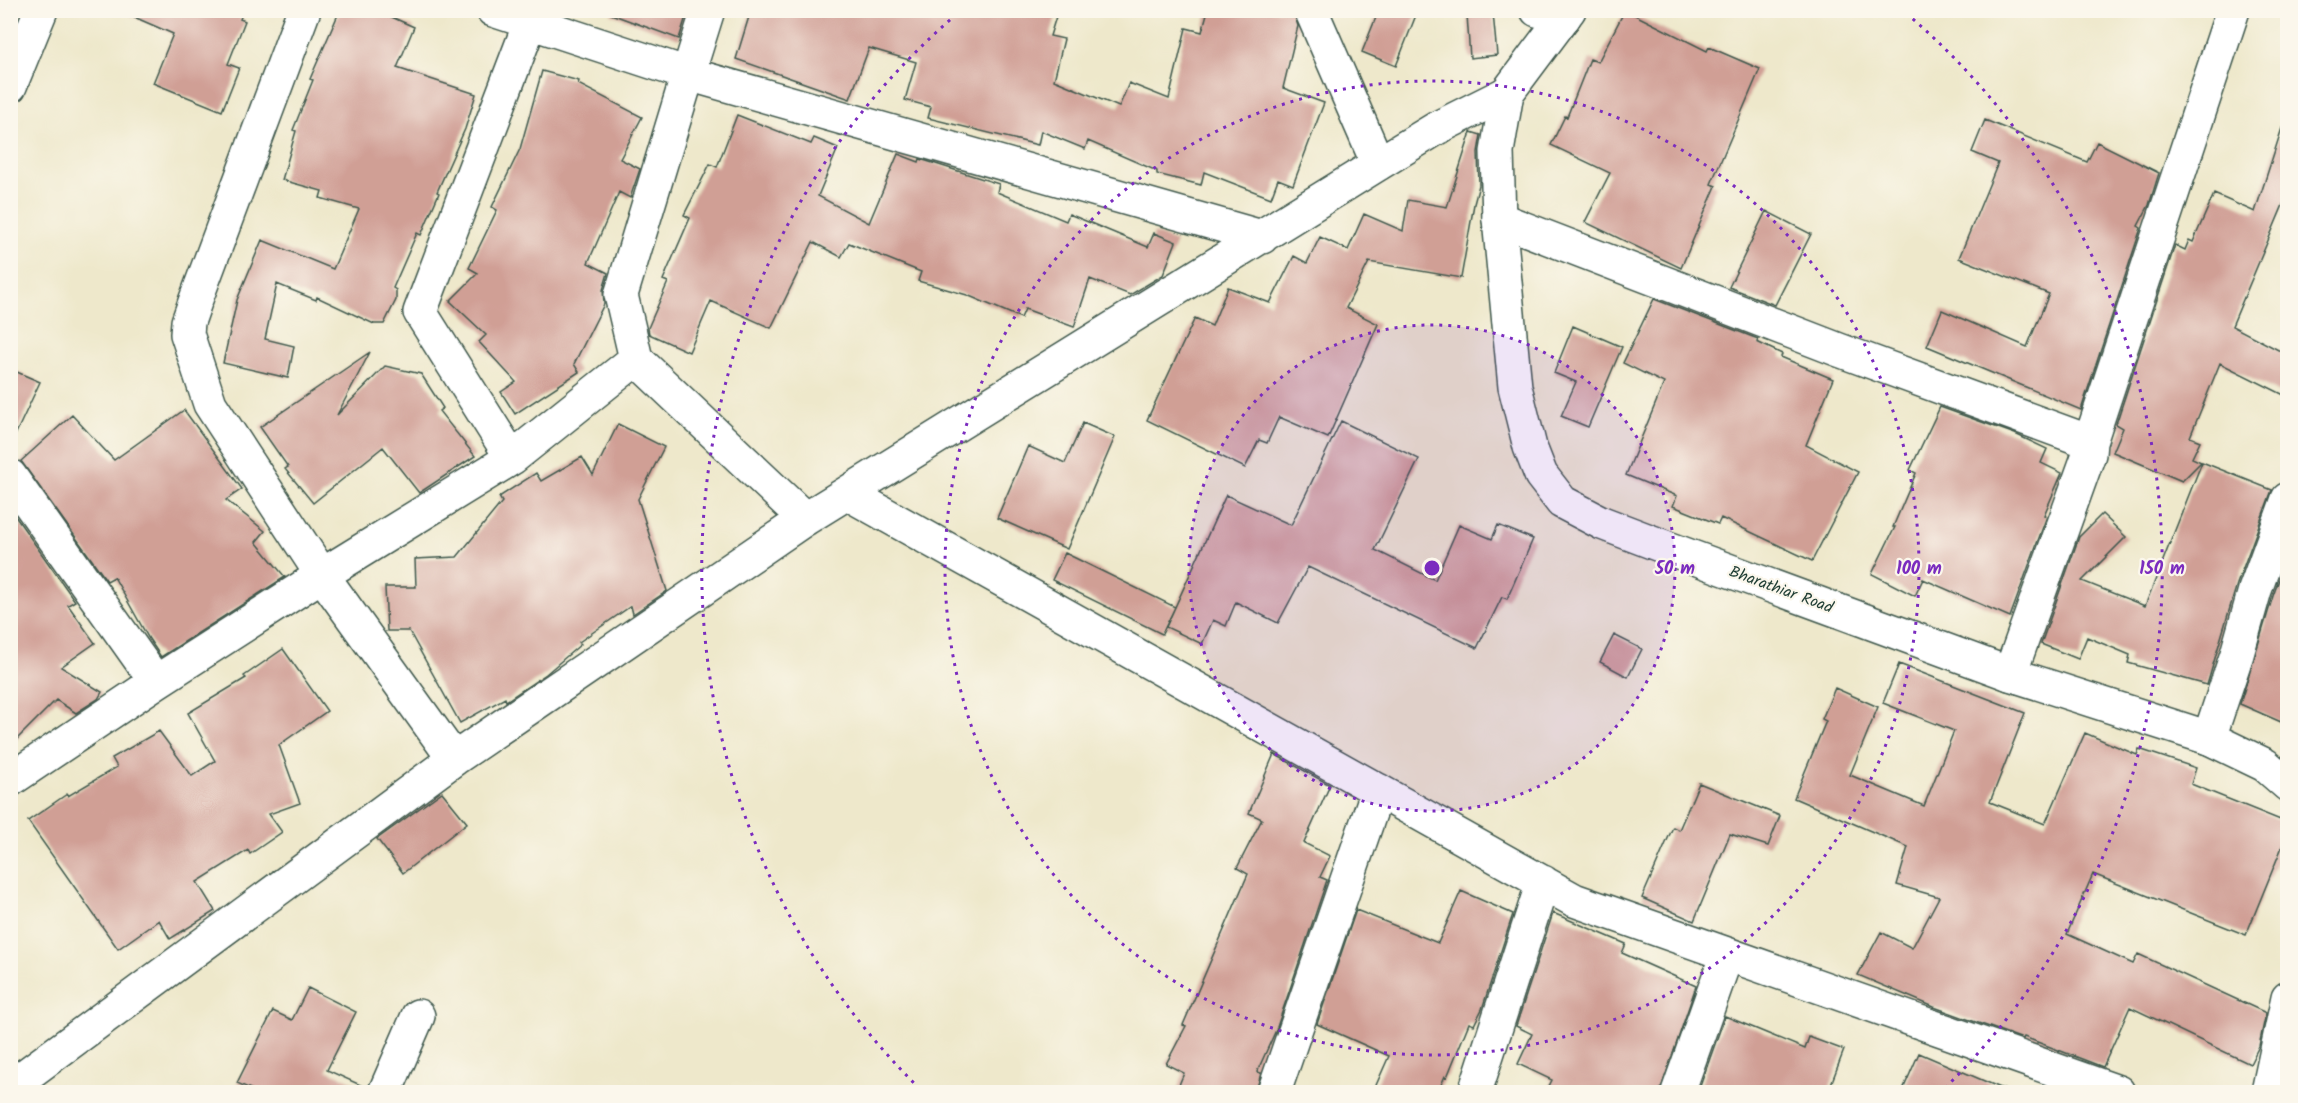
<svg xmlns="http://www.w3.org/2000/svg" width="2298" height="1103" viewBox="0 0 2298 1103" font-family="Kalam,sans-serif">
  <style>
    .building { fill: #d09f95 }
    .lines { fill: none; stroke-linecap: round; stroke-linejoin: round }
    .minor-casing { stroke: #3e574b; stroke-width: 36 }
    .major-casing { stroke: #3e574b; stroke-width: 36 }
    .minor { stroke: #fff; stroke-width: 33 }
    .major { stroke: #fff; stroke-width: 33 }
    .ring { fill: none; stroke: #7b2cbf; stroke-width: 3; stroke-dasharray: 3 6 }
    .labels { text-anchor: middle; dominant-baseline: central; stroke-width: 4.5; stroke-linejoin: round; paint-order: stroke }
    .street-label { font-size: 16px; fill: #1f3d34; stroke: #fbf7ec }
    .centre { fill: #7b2cbf; stroke: #fbf7ec; stroke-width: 3 }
    .ring-label { font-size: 18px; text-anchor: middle; font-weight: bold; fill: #7b2cbf; stroke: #fbf7ec; stroke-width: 4.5; stroke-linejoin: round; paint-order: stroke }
  </style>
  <rect width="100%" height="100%" fill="#fbf7ec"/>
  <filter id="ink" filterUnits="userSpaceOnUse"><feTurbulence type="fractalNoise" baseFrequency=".0167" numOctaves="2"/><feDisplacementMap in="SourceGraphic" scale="12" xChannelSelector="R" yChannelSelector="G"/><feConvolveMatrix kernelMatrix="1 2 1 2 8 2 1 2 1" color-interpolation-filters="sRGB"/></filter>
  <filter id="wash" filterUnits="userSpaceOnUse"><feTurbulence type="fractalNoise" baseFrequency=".008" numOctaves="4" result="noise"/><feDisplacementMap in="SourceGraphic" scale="24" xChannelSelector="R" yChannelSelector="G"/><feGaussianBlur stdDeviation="1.35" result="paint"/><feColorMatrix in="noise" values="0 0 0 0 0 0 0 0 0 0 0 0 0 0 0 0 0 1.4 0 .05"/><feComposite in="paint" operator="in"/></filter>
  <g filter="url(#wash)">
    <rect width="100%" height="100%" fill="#eee8cb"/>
    <g id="blocks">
      <path class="building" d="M 118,10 L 244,10 L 240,19 L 245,21 L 228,64 L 239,68 L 222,111 L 153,83 L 173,34 Z
        M 340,10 L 376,10 L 414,27 L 397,68 L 476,94 L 465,129 L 437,192 L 439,193 L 421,235 L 417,233 L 393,288 L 396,290 L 396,300 L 384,324 L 374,324 L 317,297 L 316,300 L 277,284 L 265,339 L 294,346 L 288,378 L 223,363 L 237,300 L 262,240 L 333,269 L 359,209 L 320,198 L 322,191 L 282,180 L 296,131 L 293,130 L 313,80 L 310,79 Z
        M 612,10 L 688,10 L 679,39 L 611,14 Z
        M 751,10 L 1058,10 L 1050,36 L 1064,39 L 1054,80 L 1119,107 L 1129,83 L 1169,99 L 1186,28 L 1202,32 L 1208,10 L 1293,10 L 1298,26 L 1283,88 L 1324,103 L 1293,185 L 1278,179 L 1271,198 L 1204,172 L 1201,185 L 1157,174 L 1157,171 L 1088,141 L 1085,149 L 1041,131 L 1038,145 L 928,118 L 931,107 L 905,100 L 916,62 L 869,48 L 850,99 L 736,59 Z
        M 1379,10 L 1418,10 L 1396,66 L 1362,52 Z
        M 1625,10 L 1707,51 L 1709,47 L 1760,69 L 1711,184 L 1716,186 L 1681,268 L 1585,222 L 1610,173 L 1551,145 L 1565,116 L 1567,117 L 1590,59 L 1598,62 Z
        M 1493,13 L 1497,55 L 1470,58 L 1467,15 Z
        M 542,71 L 579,81 L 578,84 L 642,117 L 620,159 L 640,169 L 630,198 L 619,192 L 588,263 L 608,273 L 603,290 L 604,304 L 574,364 L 579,372 L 515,414 L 501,392 L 516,382 L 479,342 L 486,335 L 450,301 L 478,273 L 469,268 L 497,210 L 492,207 L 520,149 Z
        M 737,115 L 811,144 L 814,138 L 838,148 L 818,196 L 869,223 L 898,154 L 919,162 L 920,159 L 999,184 L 997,192 L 1066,221 L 1069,214 L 1148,247 L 1154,233 L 1176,242 L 1163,275 L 1130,295 L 1090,279 L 1074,327 L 1025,309 L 1021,318 L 967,295 L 918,281 L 921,272 L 849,243 L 841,257 L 813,242 L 771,328 L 711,301 L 689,352 L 649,334 L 648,328 L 668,282 L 663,280 L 690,218 L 684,215 L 710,164 L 717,167 Z
        M 1985,120 L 2087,162 L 2097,142 L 2159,173 L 2149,205 L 2138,226 L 2141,228 L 2081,410 L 1927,346 L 1942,310 L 2027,347 L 2049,294 L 1959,258 L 1998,163 L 1972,152 Z
        M 2282,128 L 2288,129 L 2288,193 L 2232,326 L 2288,355 L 2288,397 L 2220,363 L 2190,437 L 2200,441 L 2192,458 L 2201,462 L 2182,481 L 2113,452 L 2123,428 L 2116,424 L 2175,245 L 2185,250 L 2189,240 L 2193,242 L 2214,194 L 2255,212 Z
        M 1471,132 L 1481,135 L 1478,152 L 1479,185 L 1474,204 L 1461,278 L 1369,262 L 1346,308 L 1378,324 L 1328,438 L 1279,417 L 1267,443 L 1259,440 L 1245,468 L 1147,420 L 1195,318 L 1212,326 L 1228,287 L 1270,303 L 1294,256 L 1307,263 L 1320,237 L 1348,250 L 1364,214 L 1403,231 L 1408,200 L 1447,207 Z
        M 1766,211 L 1811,234 L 1775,305 L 1729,287 Z
        M 1654,299 L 1758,339 L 1757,342 L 1782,354 L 1781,357 L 1833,379 L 1806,445 L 1858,472 L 1812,561 L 1721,518 L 1718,524 L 1673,506 L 1677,496 L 1626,475 L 1664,383 L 1623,363 Z
        M 1573,326 L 1622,347 L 1588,427 L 1561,416 L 1576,382 L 1554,373 Z
        M 370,352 L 337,415 L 385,366 L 421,374 L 443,408 L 439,411 L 475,456 L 419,493 L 383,447 L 313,503 L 285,469 L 288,467 L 260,427 Z
        M 10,369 L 40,382 L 10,446 Z
        M 1940,407 L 2015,434 L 2047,449 L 2041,463 L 2062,473 L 2044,515 L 2047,516 L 2010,617 L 1923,579 L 1915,596 L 1872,574 L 1895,527 L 1893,527 L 1916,473 L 1910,470 Z
        M 184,410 L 242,489 L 226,500 L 265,531 L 256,542 L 285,577 L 161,657 L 149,639 L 114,577 L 107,581 L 21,461 L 72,415 L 114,460 Z
        M 1341,421 L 1419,459 L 1375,550 L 1435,580 L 1459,525 L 1492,539 L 1498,525 L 1533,539 L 1507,599 L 1502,597 L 1477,648 L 1308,567 L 1278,623 L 1236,602 L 1226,626 L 1213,620 L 1202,644 L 1166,627 L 1226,495 L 1291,525 Z
        M 1083,423 L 1115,437 L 1067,549 L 997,518 L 1028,446 L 1065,463 Z
        M 618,424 L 664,447 L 638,499 L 667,591 L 633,614 L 631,606 L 579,642 L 581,644 L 546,674 L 506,701 L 505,698 L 460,723 L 409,631 L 387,631 L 385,587 L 416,587 L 415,559 L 457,557 L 502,502 L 499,497 L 536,473 L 541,481 L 582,457 L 593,475 Z
        M 2202,462 L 2272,490 L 2237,584 L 2207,685 L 2128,663 L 2130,655 L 2087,637 L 2078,659 L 2041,644 L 2079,537 L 2102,514 L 2126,537 L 2082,581 L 2145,606 Z
        M 10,509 L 75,601 L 68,605 L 95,643 L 61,667 L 102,692 L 98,699 L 76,713 L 56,700 L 10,746 Z
        M 1065,553 L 1175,607 L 1162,634 L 1052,580 Z
        M 2288,555 L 2288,725 L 2240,704 L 2273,596 Z
        M 1614,635 L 1642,649 L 1628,677 L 1600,662 Z
        M 283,649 L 327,711 L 279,745 L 300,803 L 269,814 L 282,832 L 250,854 L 248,850 L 197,882 L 215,911 L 170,939 L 159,920 L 118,949 L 28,821 L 67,794 L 68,796 L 117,767 L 112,758 L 159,731 L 192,776 L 215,761 L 188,713 L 246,678 L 244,676 Z
        M 1899,664 L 2025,713 L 1990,802 L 2045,824 L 2085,733 L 2137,755 L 2139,749 L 2196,768 L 2191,784 L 2288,823 L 2288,832 L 2246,935 L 2093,874 L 2067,934 L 2133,964 L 2138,954 L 2266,1013 L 2259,1046 L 2250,1064 L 2130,1007 L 2103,1067 L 2024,1037 L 2023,1039 L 1934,1007 L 1858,975 L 1881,932 L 1912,948 L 1939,897 L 1897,885 L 1908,847 L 1794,798 L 1826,721 L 1822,719 L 1835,688 L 1878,707 L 1850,775 L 1924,806 L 1954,731 L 1883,703 Z
        M 1274,754 L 1330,785 L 1304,843 L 1330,856 L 1320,877 L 1327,880 L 1276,1030 L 1257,1072 L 1261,1073 L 1256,1092 L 1176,1092 L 1184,1073 L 1166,1064 L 1186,1026 L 1183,1025 L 1248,874 L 1237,868 L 1262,819 L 1249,813 Z
        M 1699,783 L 1780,816 L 1768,846 L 1730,834 L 1694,921 L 1642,898 L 1673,827 L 1679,830 Z
        M 442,792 L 467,823 L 403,873 L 377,839 Z
        M 1461,891 L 1513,914 L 1482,1009 L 1474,1025 L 1469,1023 L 1447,1077 L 1445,1076 L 1438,1092 L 1373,1092 L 1389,1056 L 1317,1024 L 1356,910 L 1438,943 Z
        M 1553,913 L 1626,944 L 1622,953 L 1696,986 L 1660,1092 L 1546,1092 L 1552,1080 L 1518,1064 L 1532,1034 L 1516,1026 Z
        M 308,988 L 356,1012 L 327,1070 L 367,1088 L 367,1092 L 257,1092 L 237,1083 L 273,1011 L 292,1020 Z
        M 1725,1016 L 1805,1049 L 1809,1037 L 1844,1050 L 1828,1092 L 1698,1092 Z
        M 1919,1053 L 2010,1092 L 1902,1092 Z"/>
    </g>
  </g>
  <g filter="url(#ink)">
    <use href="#blocks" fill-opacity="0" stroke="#3e574b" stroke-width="1.5"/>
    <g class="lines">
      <defs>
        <path id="minor" d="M 304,10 L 195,302 L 188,322 L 187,334 L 210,404 L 322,575 L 454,759
          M 493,10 L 688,74 L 621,295 L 636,359
          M 708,10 L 688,74 L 1262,237
          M 1311,10 L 1378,164
          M 1537,10 L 1564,17
          M 10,86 L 41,10
          M 1499,219 L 1839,350 L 2090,442
          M 512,458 L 420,312 L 530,23
          M 10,476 L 156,682
          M 847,493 L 1574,900 L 2118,1092
          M 2010,674 L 2089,454 L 2090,442 L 2233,10
          M 2209,738 L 2237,654 L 2255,590 L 2288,499
          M 10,780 L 156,682 L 322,575 L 512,458 L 636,359 L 805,519
          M 10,1087 L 454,759 L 805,519 L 1378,164 L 1437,128 L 1507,93
          M 385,1092 L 418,1016
          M 1274,1092 L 1378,790
          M 1475,1092 L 1543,882
          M 1678,1092 L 1727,954"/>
        <path id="major" d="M 1569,10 L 1507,93 L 1497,152 L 1499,219 L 1515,387 L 1530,447 L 1541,475 L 1562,502 L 1602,523 L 1665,547 L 2010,674 L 2209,738 L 2265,765 L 2288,785
          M 2268,1092 L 2288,998"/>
      </defs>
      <use href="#minor" class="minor-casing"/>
      <use href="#major" class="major-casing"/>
      <use href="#minor" class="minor"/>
      <use href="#major" class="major"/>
    </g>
  </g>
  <circle cx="1432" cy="568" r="243" fill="#7b2cbf" fill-opacity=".12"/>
  <g class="ring">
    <circle cx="1432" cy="568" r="243"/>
    <circle cx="1432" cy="568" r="487"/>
    <path d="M920 1089A730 730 0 0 1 958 13M1906 13A730 730 0 0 1 1944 1089"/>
  </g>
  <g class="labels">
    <g class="street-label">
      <text transform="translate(1781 590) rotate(20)">Bharathiar Road</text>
    </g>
  </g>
  <circle cx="1432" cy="568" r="9" class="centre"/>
  <g class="ring-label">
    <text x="1675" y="574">50 m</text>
    <text x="1919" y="574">100 m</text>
    <text x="2162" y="574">150 m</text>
  </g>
  <rect width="2298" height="1103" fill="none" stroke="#fbf7ec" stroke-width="36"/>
</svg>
